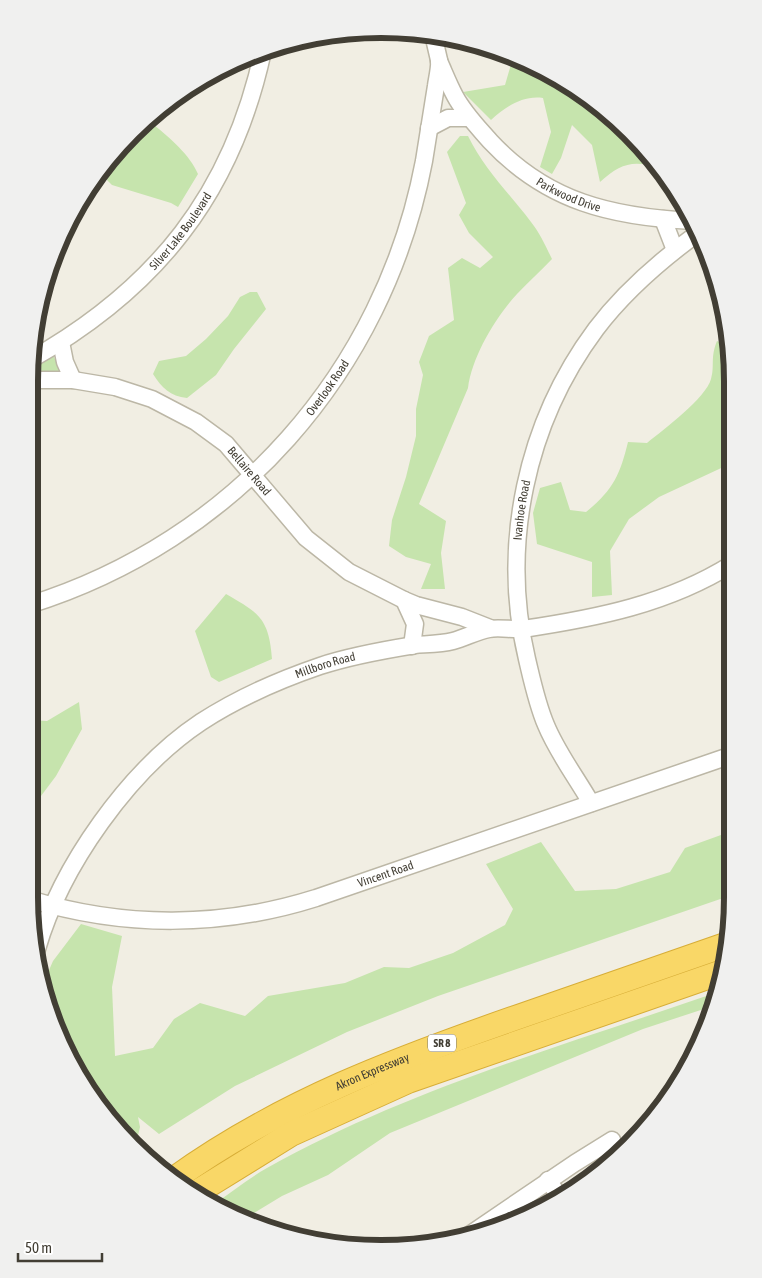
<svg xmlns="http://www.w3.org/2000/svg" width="762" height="1278" viewBox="0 0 762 1278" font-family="'Asap Condensed',sans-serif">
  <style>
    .green { fill: #c6e4ad }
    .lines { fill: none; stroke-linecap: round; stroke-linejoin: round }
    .minor-casing { stroke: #bcb7a6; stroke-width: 19 }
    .highway-casing { stroke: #d7ad37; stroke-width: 26 }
    .minor { stroke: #fff; stroke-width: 16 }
    .highway { stroke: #f9d767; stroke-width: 24 }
    .labels { text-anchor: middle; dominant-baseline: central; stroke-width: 5; stroke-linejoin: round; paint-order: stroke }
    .shield { fill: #fff; stroke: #7b7871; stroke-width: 1 }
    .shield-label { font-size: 11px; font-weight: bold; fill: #423e34 }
    .street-label { font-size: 12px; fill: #423e34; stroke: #fff }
    .rim { fill: none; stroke: #423e34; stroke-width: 6 }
  </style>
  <rect width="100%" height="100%" fill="#f1eee3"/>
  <path class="green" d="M 510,54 C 560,69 631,128 661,169 C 634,159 621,163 600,182 L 592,145 L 572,125 L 561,158 L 552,174 L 540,167 L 551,132 L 543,98 C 523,95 505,107 491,120 L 463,92 L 505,85 L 512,61 Z
    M 154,114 L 154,125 C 170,138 190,155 198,174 L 178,207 L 171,203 L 112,185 L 99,172 L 132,132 Z
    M 460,136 L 468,136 C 484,169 509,193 531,222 C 540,233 546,247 552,259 C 541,271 528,282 517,294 C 495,318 472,357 468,388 L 419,504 L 446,521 L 441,553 L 445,589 L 421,589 L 431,564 L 406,557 L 389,546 L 392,520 L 406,477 L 416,436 L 416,409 L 423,375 L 419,362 L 429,336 L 454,320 L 448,268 L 462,258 L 480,268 L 493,257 L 469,233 L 459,215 L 466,203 L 447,152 Z
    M 250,292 L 257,292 L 266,309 L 234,349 L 216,375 L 187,398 C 170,396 162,388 153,374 L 159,361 L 186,356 L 206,339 L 228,316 L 240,297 Z
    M 717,341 L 731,347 L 732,358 L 732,463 L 659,497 L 629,519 L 610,551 L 612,595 L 592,597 L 592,562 L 537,544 L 533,513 L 540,488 L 561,482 L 570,510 L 586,512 C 613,490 620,475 628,442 L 647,443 C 663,430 706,398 711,379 C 715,366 710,358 717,341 Z
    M 53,355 L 61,372 L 57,374 L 34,373 L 34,366 Z
    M 226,594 C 259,613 269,618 272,659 L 219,682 L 211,677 L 195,631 Z
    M 79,702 L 82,729 L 56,776 L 29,812 L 29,720 L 47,721 Z
    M 732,831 L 732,895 L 438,996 L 347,1032 L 235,1086 L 159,1134 L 138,1117 L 140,1127 L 136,1144 L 119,1128 L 122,1126 L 87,1070 L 71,1055 L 47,1010 L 43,984 L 53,961 L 81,924 L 122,936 L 112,987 L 115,1056 L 153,1048 L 174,1019 L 200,1003 L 245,1016 L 268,996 L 345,983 L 384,967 L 409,968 L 453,953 L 505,925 L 513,909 L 486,864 L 541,842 L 575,891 L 616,889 L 670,872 L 685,848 Z
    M 718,992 L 716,1005 L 643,1029 L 390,1133 L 328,1175 L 282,1196 L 244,1219 L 214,1204 C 232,1192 249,1178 267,1168 C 408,1089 566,1045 718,992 Z"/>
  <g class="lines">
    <defs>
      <g id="minor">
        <path id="s1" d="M 439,61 C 444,72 449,85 455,96 C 464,113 477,126 490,141 C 547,202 612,217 693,221"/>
        <path d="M 429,128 L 448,118 L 469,118"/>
        <path d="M 663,219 L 675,250"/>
        <path d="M 61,342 L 65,362 L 73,380"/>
        <path id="s2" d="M 30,360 C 156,289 232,194 263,51"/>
        <path id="s3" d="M 29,380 L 73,380 L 115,387 L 152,399 L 196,422 L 226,444 L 306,538 L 349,572 L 404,600 L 415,624 L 412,646"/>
        <path d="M 404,600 L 416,605 L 462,617 L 490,628"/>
        <path id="s4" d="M 29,605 C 234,541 384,372 424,161 C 428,136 432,111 436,86 C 437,78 440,67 439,60 C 437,51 435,43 433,34"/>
        <path id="s5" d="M 591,803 C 576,777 557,752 546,725 C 537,704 532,680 527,659 C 500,545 526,423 596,329 C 624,292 661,260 698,233"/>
        <path id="s6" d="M 29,899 C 123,928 221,928 316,898 L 732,755"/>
        <path id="s7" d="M 37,949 C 61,866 129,770 201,722 C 238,698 279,680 320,666 C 350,656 384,650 415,645 C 428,644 441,644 453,641 C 465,638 477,631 489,629 C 500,627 512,630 523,629 C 597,618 668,604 732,564"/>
        <path d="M 548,1180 L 559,1196"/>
        <path d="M 469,1235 L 575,1163 L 612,1140"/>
      </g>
      <g id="highway">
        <path id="s8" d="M 174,1179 C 281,1102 397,1059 521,1016 C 590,992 659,968 728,944"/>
        <path d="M 194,1194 L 291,1134 L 408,1081 L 722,972"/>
      </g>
    </defs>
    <use href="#minor" class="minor-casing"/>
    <use href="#highway" class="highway-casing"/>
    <use href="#minor" class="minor"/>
    <use href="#highway" class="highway"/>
  </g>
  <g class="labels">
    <rect class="shield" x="428" y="1034.5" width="28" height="17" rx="4"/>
    <g class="shield-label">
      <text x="442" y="1043">SR 8</text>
    </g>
    <g class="street-label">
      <text stroke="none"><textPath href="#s1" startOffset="192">Parkwood Drive</textPath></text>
      <text stroke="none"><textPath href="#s2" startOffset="200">Silver Lake Boulevard</textPath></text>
      <text stroke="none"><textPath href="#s4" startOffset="376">Overlook Road</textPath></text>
      <text stroke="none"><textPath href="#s3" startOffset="248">Bellaire Road</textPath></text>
      <text stroke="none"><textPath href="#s5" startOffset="309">Ivanhoe Road</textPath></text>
      <text stroke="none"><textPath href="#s7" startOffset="422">Millboro Road</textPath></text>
      <text stroke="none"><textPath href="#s6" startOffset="365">Vincent Road</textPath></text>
      <text stroke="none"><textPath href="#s8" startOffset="226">Akron Expressway</textPath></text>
    </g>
  </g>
  <path d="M0 0H762V1278H0ZM381 38H381A343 343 0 0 1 724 381V897A343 343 0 0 1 381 1240H381A343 343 0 0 1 38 897V381A343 343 0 0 1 381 38Z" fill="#f0f0ef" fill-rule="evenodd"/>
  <path class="rim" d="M381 38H381A343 343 0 0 1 724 381V897A343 343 0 0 1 381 1240H381A343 343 0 0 1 38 897V381A343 343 0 0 1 381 38Z"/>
  <path d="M18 1253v8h84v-8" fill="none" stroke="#423e34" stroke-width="2.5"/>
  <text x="25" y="1253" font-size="15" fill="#423e34" stroke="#ffffff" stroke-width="4" paint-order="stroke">50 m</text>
</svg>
